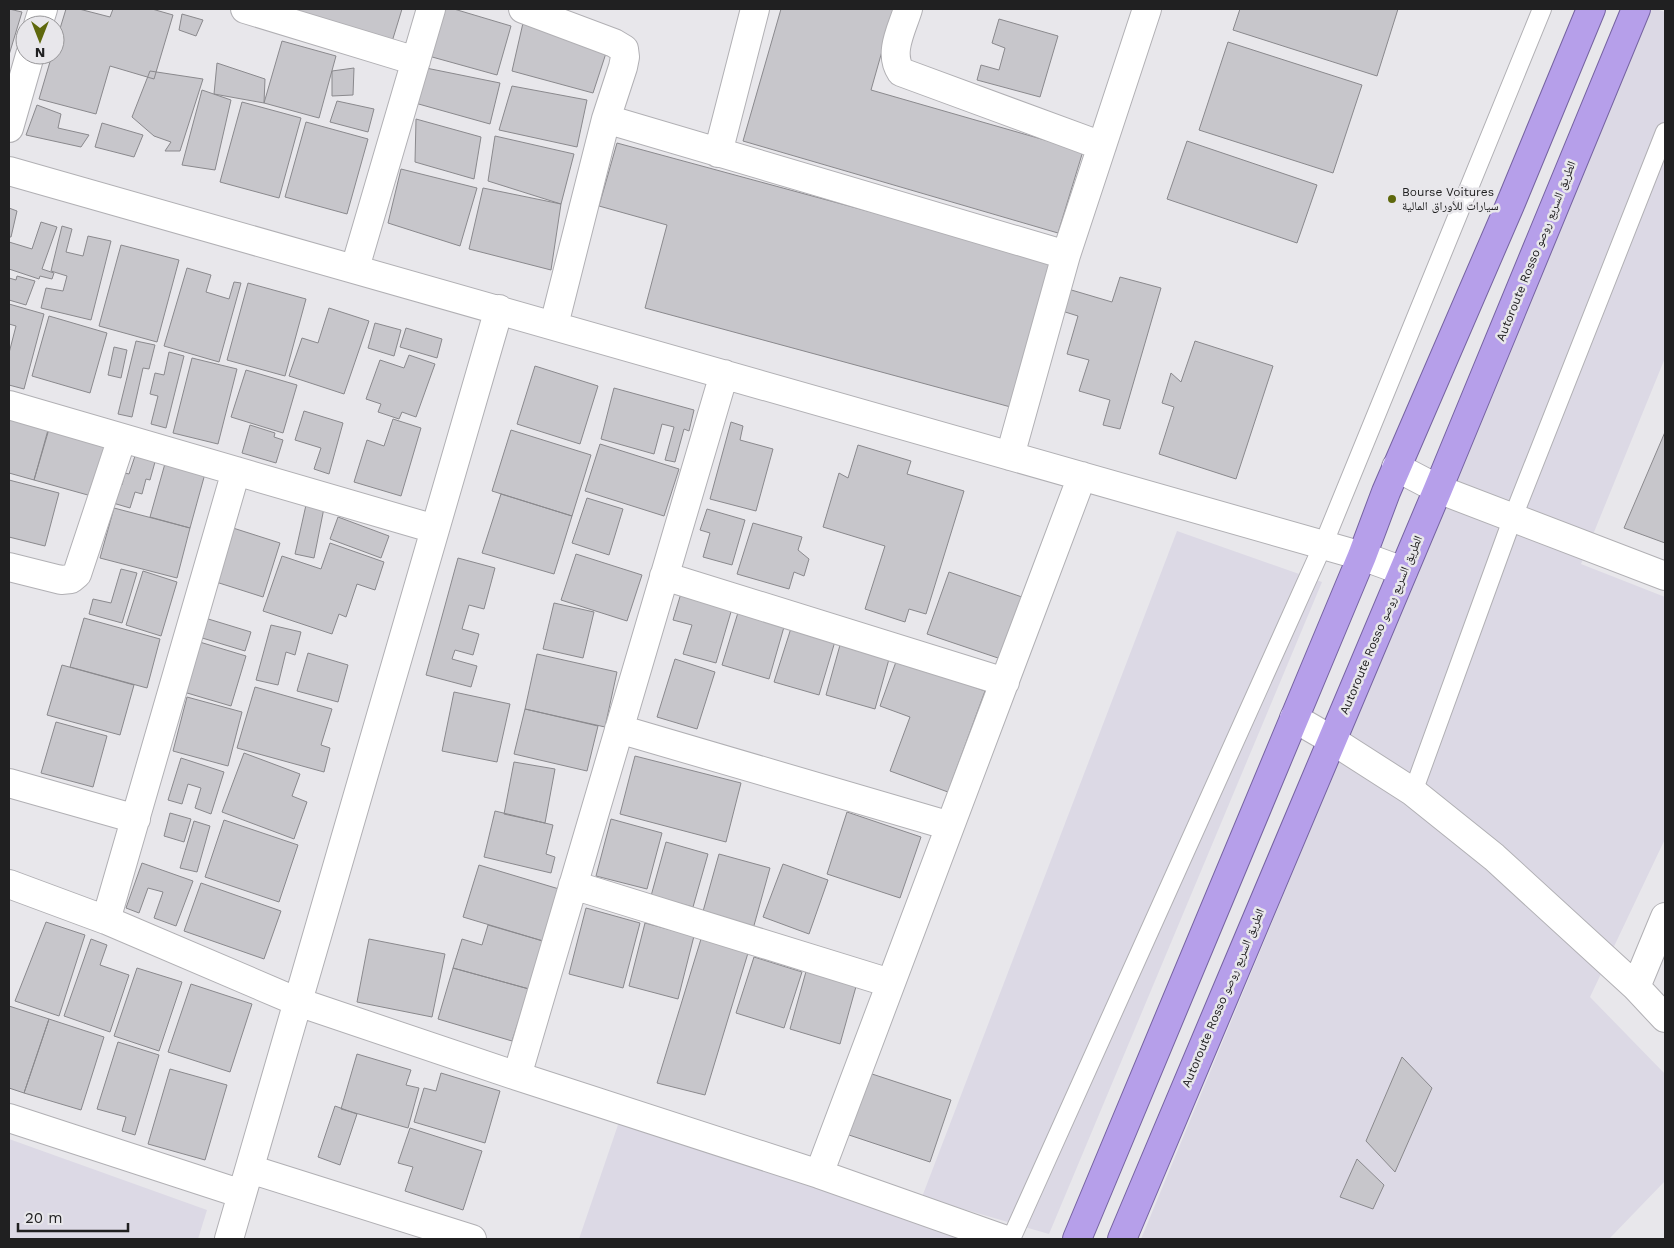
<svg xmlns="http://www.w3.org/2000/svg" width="1674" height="1248" viewBox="0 0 1674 1248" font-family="'Work Sans','Noto Naskh Arabic',sans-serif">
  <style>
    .built { fill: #dcd9e5 }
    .building { fill: #c7c6cb; stroke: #8a898d }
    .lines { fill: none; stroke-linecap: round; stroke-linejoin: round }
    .service-casing { stroke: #b1b0b4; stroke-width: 20 }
    .minor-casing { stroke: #b1b0b4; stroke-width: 30 }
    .trunk-casing { stroke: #7563a0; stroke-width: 30 }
    .service { stroke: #fff; stroke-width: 18 }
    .minor { stroke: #fff; stroke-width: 28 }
    .trunk { stroke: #b69fea; stroke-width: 28 }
    .poi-dot { fill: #5e680c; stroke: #e8e7eb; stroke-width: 2 }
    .labels { text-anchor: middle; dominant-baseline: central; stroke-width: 5; stroke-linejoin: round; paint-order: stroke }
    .poi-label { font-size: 12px; fill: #202021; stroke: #e8e7eb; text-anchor: start }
    .street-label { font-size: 12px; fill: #202021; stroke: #e8e7eb }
  </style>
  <rect width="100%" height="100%" fill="#e8e7eb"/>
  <path class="built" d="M 1650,9 L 1656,9 L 1665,12 L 1665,358 L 1581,564 L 1665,597 L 1665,839 L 1590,997 L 1665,1074 L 1665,1181 L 1609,1239 L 1141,1239 Z
    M 1177,531 L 1322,582 L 1049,1234 L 922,1197 Z
    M 620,1119 L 981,1239 L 579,1239 Z
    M 9,1139 L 207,1210 L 198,1239 L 9,1239 Z"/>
  <path class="building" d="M 9,9 L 22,12 L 9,55 Z
    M 66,9 L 79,9 L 110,17 L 113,9 L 152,9 L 173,15 L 154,79 L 110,66 L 96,114 L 39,99 L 52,55 L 55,55 L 55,45 Z
    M 285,9 L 402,9 L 391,45 Z
    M 444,9 L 454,9 L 511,26 L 497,75 L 425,55 Z
    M 781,9 L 894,9 L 871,90 L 1083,151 L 1058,233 L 743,141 Z
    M 1240,9 L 1398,9 L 1377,76 L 1233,30 Z
    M 182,14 L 203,20 L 196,36 L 179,30 Z
    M 999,19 L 1058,36 L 1040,97 L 977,80 L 981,65 L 999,70 L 1005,48 L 992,43 Z
    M 523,23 L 608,47 L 593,93 L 512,71 Z
    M 282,41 L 336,56 L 319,118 L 264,103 Z
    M 1228,42 L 1362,85 L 1333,173 L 1199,130 Z
    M 217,63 L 265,79 L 264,103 L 214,94 Z
    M 354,68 L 353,95 L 332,96 L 332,71 Z
    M 426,68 L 500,83 L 490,124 L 415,103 Z
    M 150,71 L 203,79 L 180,151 L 165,151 L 171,142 L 154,136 L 132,117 Z
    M 512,86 L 587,100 L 577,147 L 499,130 Z
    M 202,90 L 231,100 L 215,170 L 182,165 Z
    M 337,101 L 374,109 L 368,132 L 330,122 Z
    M 242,102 L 301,118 L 279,198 L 220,182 Z
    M 37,105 L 61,114 L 58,128 L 89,135 L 81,147 L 26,135 Z
    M 416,119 L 481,137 L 474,179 L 415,162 Z
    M 306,122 L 368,139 L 347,214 L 285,197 Z
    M 102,123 L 143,135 L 134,157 L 95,147 Z
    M 495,136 L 574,154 L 561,204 L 488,181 Z
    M 1187,141 L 1317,185 L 1297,243 L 1167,199 Z
    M 617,143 L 1059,263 L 1018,409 L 645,308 L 667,225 L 599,206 Z
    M 401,169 L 477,188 L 460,246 L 388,223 Z
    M 483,188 L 561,204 L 551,270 L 469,249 Z
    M 9,208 L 17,211 L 11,237 L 9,237 Z
    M 41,222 L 57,227 L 42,269 L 54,273 L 52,279 L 40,276 L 39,279 L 9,269 L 9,242 L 32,249 Z
    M 62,226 L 72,229 L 66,252 L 83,256 L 88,236 L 111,241 L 91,320 L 41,308 L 46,288 L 63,291 L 67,276 L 51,271 Z
    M 121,245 L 179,260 L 157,342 L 99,326 Z
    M 187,268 L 211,275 L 206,292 L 229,299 L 234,282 L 241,283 L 219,362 L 164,346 Z
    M 17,276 L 35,281 L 26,305 L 9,300 L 9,278 L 16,280 Z
    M 1120,277 L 1161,288 L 1120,429 L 1103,425 L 1110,400 L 1079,391 L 1089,360 L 1067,354 L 1078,316 L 1062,311 L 1068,289 L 1112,302 Z
    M 248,283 L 306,299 L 285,376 L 227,360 Z
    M 9,304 L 44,314 L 24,389 L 9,385 L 9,353 L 16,326 L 9,324 Z
    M 329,308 L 369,321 L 344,394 L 289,376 L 302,338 L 318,343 Z
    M 49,316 L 107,333 L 90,393 L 32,376 Z
    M 375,323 L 401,330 L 394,356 L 368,348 Z
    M 406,328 L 442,339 L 437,358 L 400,347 Z
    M 136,341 L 155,345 L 149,369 L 143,368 L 132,417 L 118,414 Z
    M 1195,341 L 1273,366 L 1236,479 L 1159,454 L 1174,407 L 1162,403 L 1171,373 L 1181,382 Z
    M 114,347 L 127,350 L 121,378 L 108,375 Z
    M 169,352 L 184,356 L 166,428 L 151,424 L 158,396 L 150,394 L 155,373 L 164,375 Z
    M 409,355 L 435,364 L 416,417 L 402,412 L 399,419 L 378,412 L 381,404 L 366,399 L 380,360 L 404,368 Z
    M 192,358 L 237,369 L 218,444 L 173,433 Z
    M 535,366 L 598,386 L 580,444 L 517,424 Z
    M 246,370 L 297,385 L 283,433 L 231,417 Z
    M 614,388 L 694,410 L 689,431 L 684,429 L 675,462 L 665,460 L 674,427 L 662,424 L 654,454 L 601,439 Z
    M 304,411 L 343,423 L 329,474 L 314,469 L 321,448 L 295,440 Z
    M 9,419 L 48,430 L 34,480 L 9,473 Z
    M 393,419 L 421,428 L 401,496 L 354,482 L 367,440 L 384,446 Z
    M 731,422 L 743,426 L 740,440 L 773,449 L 756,511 L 710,499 Z
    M 250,425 L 275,433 L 274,437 L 283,440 L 276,463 L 242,453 Z
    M 49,429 L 109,446 L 95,497 L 34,480 Z
    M 511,430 L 591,455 L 572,516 L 492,491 Z
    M 1665,432 L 1665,543 L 1624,528 Z
    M 600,444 L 679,469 L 664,516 L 585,491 Z
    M 858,445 L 911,461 L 907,474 L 964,491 L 926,614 L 909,609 L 905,622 L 865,609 L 885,546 L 823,527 L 839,473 L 848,478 Z
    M 135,456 L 155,462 L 150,480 L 146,479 L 142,494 L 135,492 L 130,508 L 113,503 L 118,484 L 122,485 L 125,473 L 129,474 Z
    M 166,460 L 206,470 L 190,528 L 150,517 Z
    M 9,480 L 59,493 L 45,546 L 9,537 Z
    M 501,494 L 572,516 L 554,574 L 482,553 Z
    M 587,498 L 623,509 L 609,555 L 572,543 Z
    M 306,505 L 324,508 L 314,558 L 295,554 Z
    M 114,508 L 190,528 L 177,578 L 100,558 Z
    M 707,509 L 745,520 L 732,565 L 703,557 L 710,533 L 700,530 Z
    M 338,517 L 389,536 L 381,558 L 330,539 Z
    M 753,523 L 802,537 L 798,550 L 809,559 L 804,576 L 794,572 L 789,589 L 737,574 Z
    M 233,528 L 280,543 L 263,597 L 216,582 Z
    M 330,543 L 384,562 L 375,590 L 357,584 L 346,617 L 339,614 L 332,634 L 263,611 L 282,556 L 321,569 Z
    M 576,554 L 642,575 L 627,621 L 561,600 Z
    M 458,558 L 495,568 L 484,609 L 469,605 L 462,629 L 479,634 L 473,655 L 455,650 L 452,659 L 477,666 L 471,687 L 426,675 Z
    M 121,569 L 137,573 L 122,623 L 89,614 L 93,599 L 111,603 Z
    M 143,571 L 177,582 L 161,636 L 126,625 Z
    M 949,572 L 1022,597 L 1001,659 L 927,634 Z
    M 682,590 L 733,605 L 716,663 L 683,654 L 692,625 L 673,620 Z
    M 554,603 L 594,612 L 583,658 L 543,649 Z
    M 740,606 L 786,620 L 769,679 L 722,665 Z
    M 84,618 L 160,639 L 147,688 L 70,667 Z
    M 205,618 L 251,632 L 245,651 L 199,637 Z
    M 271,625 L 301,632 L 295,655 L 286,652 L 278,685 L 256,680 Z
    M 792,625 L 836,638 L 819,695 L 774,682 Z
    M 842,638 L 891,652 L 875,709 L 826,695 Z
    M 193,640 L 246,656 L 231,706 L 177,690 Z
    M 308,653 L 348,665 L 338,702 L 297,691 Z
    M 537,654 L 617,672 L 605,727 L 525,709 Z
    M 675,659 L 715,672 L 697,729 L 657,717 Z
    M 897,659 L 985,691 L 948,792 L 890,771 L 910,717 L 880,706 Z
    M 62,665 L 134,685 L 120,735 L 47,715 Z
    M 255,687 L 332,709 L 321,745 L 330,748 L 324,772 L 237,748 Z
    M 454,692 L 510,704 L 497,762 L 442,751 Z
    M 187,697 L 242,712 L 228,766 L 173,751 Z
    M 525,709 L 598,726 L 587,771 L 514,754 Z
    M 56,722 L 107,736 L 93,787 L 41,773 Z
    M 244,753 L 300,774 L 292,796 L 307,802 L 294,839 L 222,812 Z
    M 635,756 L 741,783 L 726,842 L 620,814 Z
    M 181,758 L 224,772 L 211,814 L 195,808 L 201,788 L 188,784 L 182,804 L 168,800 Z
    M 514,762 L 555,769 L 545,823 L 504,814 Z
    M 495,811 L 553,825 L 546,854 L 555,857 L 551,873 L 484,857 Z
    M 847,812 L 921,837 L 900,898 L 827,874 Z
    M 170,813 L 191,819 L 184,842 L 164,836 Z
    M 611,819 L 662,833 L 647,889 L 596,876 Z
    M 224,820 L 298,845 L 279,902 L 205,877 Z
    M 194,821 L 210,826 L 197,872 L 180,868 Z
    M 666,842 L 708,854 L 693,907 L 651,896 Z
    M 719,854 L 770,868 L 753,929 L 702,915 Z
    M 142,863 L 193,881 L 176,926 L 154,918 L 163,892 L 148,888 L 139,913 L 126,908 Z
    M 783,864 L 828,880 L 809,934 L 763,917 Z
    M 479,865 L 559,889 L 543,941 L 463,917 Z
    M 201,883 L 281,911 L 264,959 L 184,931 Z
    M 586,908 L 640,923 L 623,988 L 569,974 Z
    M 46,922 L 85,935 L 59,1016 L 15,1001 Z
    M 645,923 L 694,936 L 678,999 L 629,986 Z
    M 488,925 L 543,941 L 529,989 L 453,968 L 462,939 L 482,945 Z
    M 91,939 L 107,945 L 100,965 L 129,975 L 110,1032 L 64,1016 Z
    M 369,939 L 445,954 L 432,1017 L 357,1002 Z
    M 701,939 L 748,953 L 705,1095 L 657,1083 Z
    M 754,957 L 802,972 L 784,1028 L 736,1013 Z
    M 137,968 L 182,982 L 159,1051 L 114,1036 Z
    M 453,968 L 529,989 L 512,1041 L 438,1019 Z
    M 807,968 L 857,983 L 840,1044 L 790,1029 Z
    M 191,984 L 252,1004 L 230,1072 L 168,1052 Z
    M 9,1006 L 49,1019 L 24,1093 L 9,1088 Z
    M 49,1019 L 104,1037 L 81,1110 L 24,1093 Z
    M 118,1042 L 159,1055 L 135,1135 L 122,1131 L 126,1117 L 97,1109 Z
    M 357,1054 L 411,1070 L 406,1085 L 419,1088 L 408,1128 L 341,1109 Z
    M 1402,1057 L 1432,1088 L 1395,1172 L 1366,1141 Z
    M 170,1069 L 227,1085 L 205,1160 L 148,1144 Z
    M 866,1072 L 951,1100 L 930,1162 L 846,1134 Z
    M 441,1073 L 500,1091 L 485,1143 L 414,1122 L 424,1088 L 436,1091 Z
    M 335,1106 L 357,1114 L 340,1165 L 318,1157 Z
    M 410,1128 L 482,1151 L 463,1210 L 405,1191 L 413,1167 L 398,1163 Z
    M 1357,1159 L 1384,1185 L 1373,1209 L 1340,1197 Z"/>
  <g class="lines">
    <defs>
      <path id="service" d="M 1413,792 L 1513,517 L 1665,132
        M 1011,1239 L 1323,545 L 1542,9"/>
      <path id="minor" d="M 245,9 L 416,61
        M 523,9 L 614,43 L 624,49 L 625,57 L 623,67 L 606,119 L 554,325
        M 908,9 C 902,29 888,53 901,72 L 1102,146
        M 38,25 L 43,9
        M 606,119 L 1066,255
        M 9,128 L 30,55
        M 718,153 L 755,9
        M 9,171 L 1362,556 L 1403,571
        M 355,268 L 431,9
        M 9,405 L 435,529
        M 1010,456 L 1066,255 L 1147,9
        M 1396,467 L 1438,489 L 1665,576
        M 9,567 L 61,580 L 71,579 L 77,574 L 122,438
        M 664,576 L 1005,682
        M 1294,718 L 1332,740 L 1413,792 L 1494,857 L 1636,987 L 1665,1018
        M 619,729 L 950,826
        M 9,783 L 136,819
        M 9,884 L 106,920 L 298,1002 L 517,1076 L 819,1174 L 1003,1239
        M 573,885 L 890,983
        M 106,920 L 236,471
        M 1636,987 L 1665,917
        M 517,1076 L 724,374
        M 9,1118 L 242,1194
        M 250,1169 L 472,1239
        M 819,1174 L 1082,476
        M 229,1239 L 499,309"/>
      <path id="trunk" d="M 1077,1239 L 1362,556 L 1386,492 L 1510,205 L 1591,9
        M 1122,1239 L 1438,489 L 1636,9"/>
    </defs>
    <use href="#service" class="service-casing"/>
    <use href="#minor" class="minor-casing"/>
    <use href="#trunk" class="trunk-casing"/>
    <use href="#service" class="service"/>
    <use href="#minor" class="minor"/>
    <use href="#trunk" class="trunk"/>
  </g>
  <circle class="poi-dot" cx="1392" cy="199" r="5"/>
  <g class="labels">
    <g class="poi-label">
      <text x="1402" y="192">Bourse Voitures<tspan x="1402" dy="14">سيارات للأوراق المالية</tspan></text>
    </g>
    <g class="street-label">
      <text transform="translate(1536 251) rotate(-68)">Autoroute Rosso الطريق السريع روصو</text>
      <text transform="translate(1381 625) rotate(-67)">Autoroute Rosso الطريق السريع روصو</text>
      <text transform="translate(1223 998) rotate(-67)">Autoroute Rosso الطريق السريع روصو</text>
    </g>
  </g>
  <rect width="1674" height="1248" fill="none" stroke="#202021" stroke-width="20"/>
  <g transform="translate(40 40) rotate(180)"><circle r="24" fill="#e8e7eb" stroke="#98979a"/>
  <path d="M0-4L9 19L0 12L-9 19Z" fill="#5e680c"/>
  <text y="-8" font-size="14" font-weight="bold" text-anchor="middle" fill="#202021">N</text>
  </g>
  <path d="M18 1223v8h110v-8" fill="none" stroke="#202021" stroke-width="2.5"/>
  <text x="25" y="1223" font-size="15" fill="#202021" stroke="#e8e7eb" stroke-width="4" paint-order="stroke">20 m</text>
</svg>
